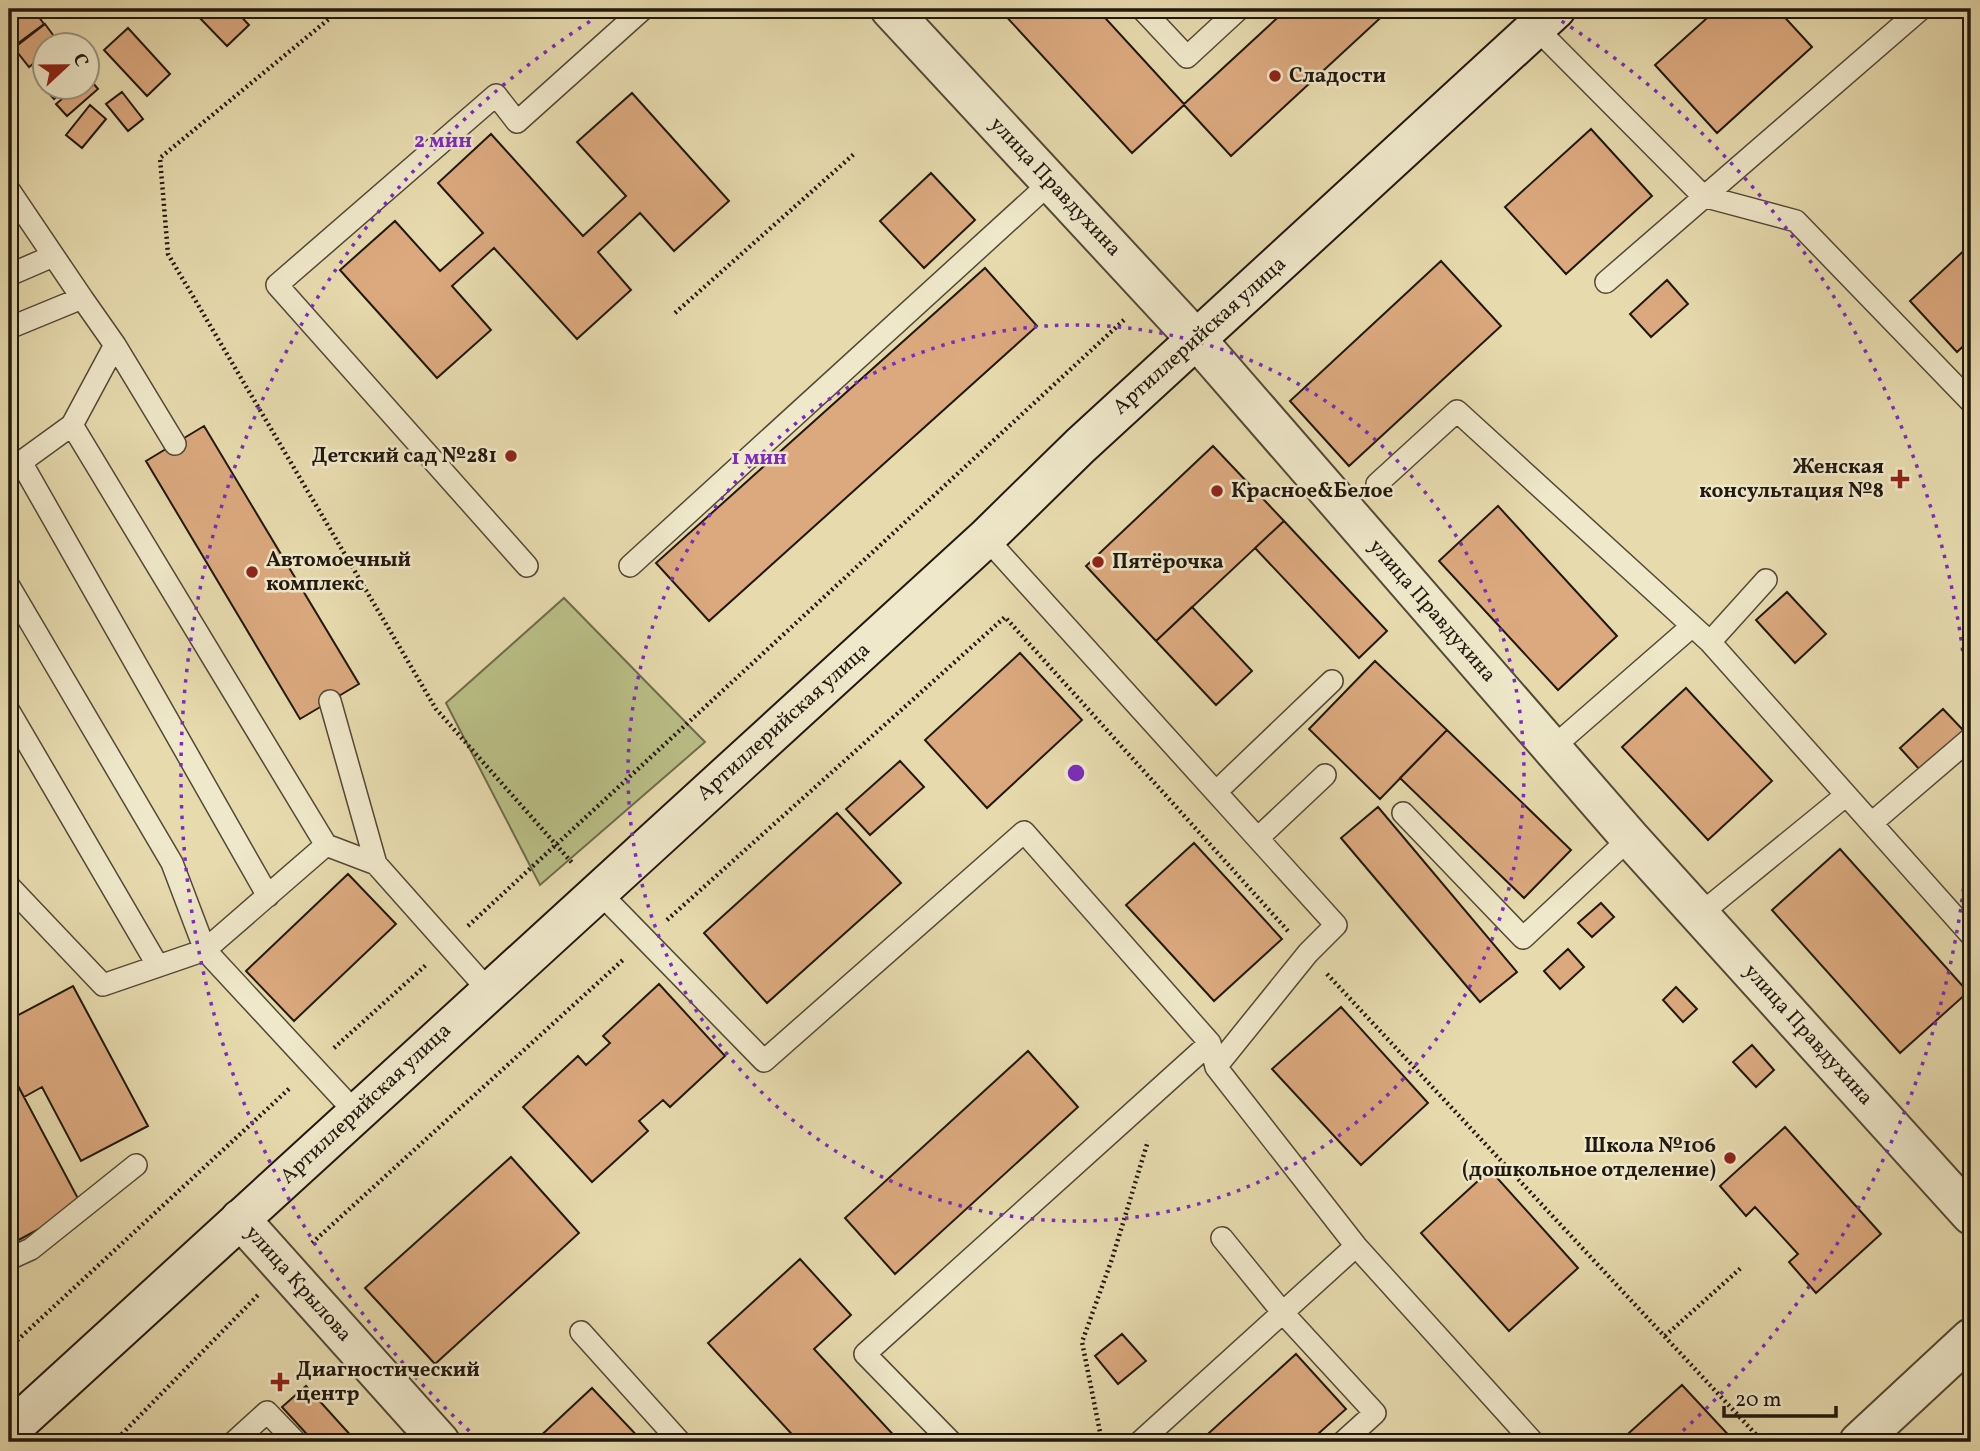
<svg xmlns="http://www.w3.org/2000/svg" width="1980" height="1451" viewBox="0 0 1980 1451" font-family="Vollkorn,serif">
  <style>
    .green { fill: #babf87; stroke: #6e6c4b; stroke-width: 2 }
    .building { fill: #dca97f; stroke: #21180f; stroke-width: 2 }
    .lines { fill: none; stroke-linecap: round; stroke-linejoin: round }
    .lane-casing { stroke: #524937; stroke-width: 24 }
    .street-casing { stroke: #524937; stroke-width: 42 }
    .secondary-casing { stroke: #21180f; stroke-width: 42 }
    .path { stroke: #21180f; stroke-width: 4.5; stroke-dasharray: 2 3.5; stroke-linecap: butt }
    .lane { stroke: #efe8ca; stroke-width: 21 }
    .street { stroke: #efe8ca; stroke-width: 38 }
    .secondary { stroke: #efe8ca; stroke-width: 38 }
    .ring { fill: none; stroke: #7b2cbf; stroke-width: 3.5; stroke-dasharray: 3.5 7 }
    .poi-dot { fill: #8f2418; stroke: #efe8ca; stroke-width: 2.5 }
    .labels { text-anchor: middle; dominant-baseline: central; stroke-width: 5; stroke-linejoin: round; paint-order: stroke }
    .poi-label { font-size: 21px; font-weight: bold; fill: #21180f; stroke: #efe8ca; text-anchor: start }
    .street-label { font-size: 21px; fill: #21180f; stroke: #efe8ca }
    .centre { fill: #7b2cbf; stroke: #efe8ca; stroke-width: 3.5 }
    .ring-label { font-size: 21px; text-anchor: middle; font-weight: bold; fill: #7b2cbf; stroke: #efe8ca; stroke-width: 5; stroke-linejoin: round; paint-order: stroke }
  </style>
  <rect width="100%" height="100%" fill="#e7dbae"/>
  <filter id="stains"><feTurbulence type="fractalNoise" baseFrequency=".00286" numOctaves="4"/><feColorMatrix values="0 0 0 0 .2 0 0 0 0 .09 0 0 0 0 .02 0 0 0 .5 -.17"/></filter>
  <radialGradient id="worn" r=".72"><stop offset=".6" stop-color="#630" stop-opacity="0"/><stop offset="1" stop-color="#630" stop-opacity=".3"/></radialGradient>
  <path class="green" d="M 564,598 L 705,742 L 540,885 L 446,703 Z"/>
  <path class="building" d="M 25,9 L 33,9 L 44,24 L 13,47 L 9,41 L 9,21 Z
    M 197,9 L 234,9 L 249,25 L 227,46 L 194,12 Z
    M 1005,9 L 1097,9 L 1184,104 L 1287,9 L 1390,9 L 1231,156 L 1184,105 L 1132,153 L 1002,12 Z
    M 1717,9 L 1777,9 L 1812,47 L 1717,133 L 1655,65 Z
    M 45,24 L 59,43 L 46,46 L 46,54 L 29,67 L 14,48 Z
    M 128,28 L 170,74 L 147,96 L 104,50 Z
    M 46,75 L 46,88 L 66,88 L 54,99 L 38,81 Z
    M 88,77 L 98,89 L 67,116 L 56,104 L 75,88 L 88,88 Z
    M 122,92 L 143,119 L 128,131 L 106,104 Z
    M 632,93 L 729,201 L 674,251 L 640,213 L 598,252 L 631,290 L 577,339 L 494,248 L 452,286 L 491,330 L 437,378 L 340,270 L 395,221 L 440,271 L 483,233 L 438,183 L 491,134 L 583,236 L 626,196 L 577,142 Z
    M 90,105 L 106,119 L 82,148 L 66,135 Z
    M 1591,129 L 1652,196 L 1566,274 L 1505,207 Z
    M 931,173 L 975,220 L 924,268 L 880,221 Z
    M 1971,244 L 1971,339 L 1957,352 L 1910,301 Z
    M 1441,261 L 1501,326 L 1349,466 L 1290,401 Z
    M 985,268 L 1037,326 L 709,621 L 656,563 Z
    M 1667,280 L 1688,304 L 1651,337 L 1630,314 Z
    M 204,426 L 359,684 L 300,719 L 146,461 Z
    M 1213,446 L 1284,521 L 1156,641 L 1086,566 Z
    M 1498,506 L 1617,636 L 1558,690 L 1439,561 Z
    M 1284,521 L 1387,631 L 1359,658 L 1255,548 Z
    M 1787,592 L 1826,634 L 1795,663 L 1756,620 Z
    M 1192,607 L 1252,671 L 1216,705 L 1156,641 Z
    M 1020,653 L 1082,720 L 987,808 L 925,740 Z
    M 1375,661 L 1447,730 L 1380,799 L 1309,729 Z
    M 1686,688 L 1772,781 L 1708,840 L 1622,747 Z
    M 1943,709 L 1964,731 L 1920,770 L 1900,748 Z
    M 1447,730 L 1571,850 L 1524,898 L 1400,778 Z
    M 900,761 L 924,787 L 870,835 L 846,809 Z
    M 1378,807 L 1517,972 L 1480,1002 L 1341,838 Z
    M 837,813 L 901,883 L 767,1003 L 704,933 Z
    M 1194,843 L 1282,939 L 1214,1001 L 1126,905 Z
    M 1840,849 L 1968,992 L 1900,1053 L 1772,910 Z
    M 348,874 L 396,924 L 294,1021 L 246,971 Z
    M 1601,903 L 1614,917 L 1592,937 L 1578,923 Z
    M 1568,949 L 1584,967 L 1560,989 L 1544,971 Z
    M 659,984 L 725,1056 L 670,1107 L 663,1100 L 639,1121 L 648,1131 L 592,1182 L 523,1107 L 578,1056 L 586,1065 L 610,1043 L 603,1036 Z
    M 73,986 L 148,1126 L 81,1161 L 42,1087 L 24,1097 L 9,1069 L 9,1020 Z
    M 1676,987 L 1697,1009 L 1683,1022 L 1663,1000 Z
    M 1341,1007 L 1428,1103 L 1361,1165 L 1272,1069 Z
    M 1752,1045 L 1774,1070 L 1756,1087 L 1733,1062 Z
    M 1028,1051 L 1078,1107 L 895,1274 L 845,1218 Z
    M 9,1069 L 82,1206 L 13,1243 L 9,1234 Z
    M 1785,1127 L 1881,1234 L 1816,1293 L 1789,1262 L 1798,1254 L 1755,1207 L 1746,1216 L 1720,1186 Z
    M 511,1157 L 579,1233 L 435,1364 L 365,1288 Z
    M 1490,1170 L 1578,1268 L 1509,1331 L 1421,1233 Z
    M 800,1259 L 851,1315 L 814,1349 L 900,1442 L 799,1442 L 708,1343 Z
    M 1122,1334 L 1146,1361 L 1118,1384 L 1095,1356 Z
    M 1296,1354 L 1346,1409 L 1309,1442 L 1199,1442 Z
    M 1682,1385 L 1735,1442 L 1619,1442 Z
    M 306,1386 L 354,1439 L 351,1442 L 314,1442 L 282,1407 Z
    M 592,1388 L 643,1442 L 534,1442 Z"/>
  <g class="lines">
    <defs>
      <path id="lane" d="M 1142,9 L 1187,57 L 1239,9
        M 1536,28 L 1703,196 L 1796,221 L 1971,402
        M 9,190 L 82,298
        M 9,275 L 53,256
        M 1606,282 L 1921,9
        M 9,328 L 82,298 L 115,345 L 175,444
        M 115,345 L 72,425 L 326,845 L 376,864
        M 21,462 L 72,425
        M 9,470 L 21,462 L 268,896
        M 1377,484 L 1457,411 L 1710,642 L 1971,935
        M 986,538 L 1336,925 L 1308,953 L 1216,1067
        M 527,566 L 277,285 L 496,95 L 517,122 L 643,9
        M 630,566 L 1051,182
        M 9,586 L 172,863 L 205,950 L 356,1113
        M 1710,642 L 1766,580
        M 330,701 L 376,864 L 489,991
        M 9,711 L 158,966
        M 1551,749 L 1691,627
        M 1216,792 L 1332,681
        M 1403,813 L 1523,938 L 1630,838
        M 1873,822 L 1971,738
        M 1258,838 L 1325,775
        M 9,886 L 103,985 L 205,950 L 326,845
        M 598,891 L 764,1061 L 1024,832 L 1210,1043 L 1216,1067 L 1356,1246 L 1533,1442
        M 1699,915 L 1845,796
        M 1222,1238 L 1283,1313 L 1375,1413 L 1343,1442
        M 9,1259 L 31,1249 L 136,1165
        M 581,1332 L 680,1442
        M 234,1442 L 267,1412 L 296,1442
        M 951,1442 L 865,1354 L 1210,1043
        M 1140,1442 L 1356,1246"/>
      <path id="street" d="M 890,9 L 1196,339 L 1630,838 L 1971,1215
        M 240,1219 L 440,1442
        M 1859,1442 L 1971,1338"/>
      <path id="secondary" d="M 9,1431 L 986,538 L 1080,446 L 1556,9"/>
    </defs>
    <use href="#lane" class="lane-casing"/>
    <use href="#street" class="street-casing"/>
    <use href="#secondary" class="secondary-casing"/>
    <path class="path" d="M 341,9 L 160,158 L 168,254 L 436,709 L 574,865
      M 675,313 L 854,154
      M 667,920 L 1005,617 L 1288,931
      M 468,926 L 1125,319
      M 1327,974 L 1763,1442
      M 334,1048 L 426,965
      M 312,1243 L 624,959
      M 1665,1336 L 1742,1267
      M 9,1348 L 291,1087
      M 114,1442 L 258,1295
      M 1102,1442 L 1082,1342 L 1112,1259 L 1148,1141"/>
    <use href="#lane" class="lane"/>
    <use href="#street" class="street"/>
    <use href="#secondary" class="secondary"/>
  </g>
  <g class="ring">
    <circle cx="1076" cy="773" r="448"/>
    <path d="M477 1438A895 895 0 0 1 608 10M1544 10A895 895 0 0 1 1675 1438"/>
  </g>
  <g class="poi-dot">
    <circle cx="1275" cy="76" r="7"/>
    <circle cx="511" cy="456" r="7"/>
    <path d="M1896.5 468.5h7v7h7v7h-7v7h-7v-7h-7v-7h7z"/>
    <circle cx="1217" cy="491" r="7"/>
    <circle cx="1098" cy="562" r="7"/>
    <circle cx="252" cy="572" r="7"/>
    <circle cx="1730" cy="1158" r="7"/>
    <path d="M276.5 1371.5h7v7h7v7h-7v7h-7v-7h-7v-7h7z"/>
  </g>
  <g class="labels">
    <g class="poi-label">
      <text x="1289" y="76">Сладости</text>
      <text x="497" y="456" text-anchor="end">Детский сад №281</text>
      <text x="1884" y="467" text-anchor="end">Женская<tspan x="1884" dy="24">консультация №8</tspan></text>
      <text x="1231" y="491">Красное&amp;Белое</text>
      <text x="266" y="560">Автомоечный<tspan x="266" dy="24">комплекс</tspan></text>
      <text x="1112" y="562">Пятёрочка</text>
      <text x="1716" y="1146" text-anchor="end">Школа №106<tspan x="1716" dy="24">(дошкольное отделение)</tspan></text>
      <text x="296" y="1370">Диагностический<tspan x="296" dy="24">центр</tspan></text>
    </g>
    <g class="street-label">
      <text transform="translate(1055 187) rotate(47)">улица Правдухина</text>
      <text transform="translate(1200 336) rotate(-42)">Артиллерийская улица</text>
      <text transform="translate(1432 611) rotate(49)">улица Правдухина</text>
      <text transform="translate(784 722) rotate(-42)">Артиллерийская улица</text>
      <text transform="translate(1808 1035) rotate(48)">улица Правдухина</text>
      <text transform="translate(366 1104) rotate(-43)">Артиллерийская улица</text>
      <text transform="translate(298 1284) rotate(48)">улица Крылова</text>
    </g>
  </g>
  <circle cx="1076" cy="773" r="10" class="centre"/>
  <g class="ring-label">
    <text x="443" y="147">2 мин</text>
    <text x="759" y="464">1 мин</text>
  </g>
  <rect width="1980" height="1451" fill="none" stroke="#e7dbae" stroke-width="35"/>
  <rect x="10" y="10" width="1959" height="1430" fill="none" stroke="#21180f" stroke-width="3.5"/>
  <rect x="18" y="18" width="1945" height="1416" fill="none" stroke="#21180f" stroke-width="2"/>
  <g transform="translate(66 66) rotate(68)"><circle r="33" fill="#efe8ca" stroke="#9d957f" stroke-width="2"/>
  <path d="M0-5L12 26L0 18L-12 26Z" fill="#8f2418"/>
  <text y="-10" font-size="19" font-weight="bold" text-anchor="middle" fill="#21180f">С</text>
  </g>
  <path d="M1724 1406v10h112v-10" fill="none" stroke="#21180f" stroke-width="3.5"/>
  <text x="1735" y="1406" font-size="21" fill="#21180f" stroke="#efe8ca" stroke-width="5" paint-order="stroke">20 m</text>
  <rect width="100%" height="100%" filter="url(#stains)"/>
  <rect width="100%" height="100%" fill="url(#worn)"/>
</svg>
